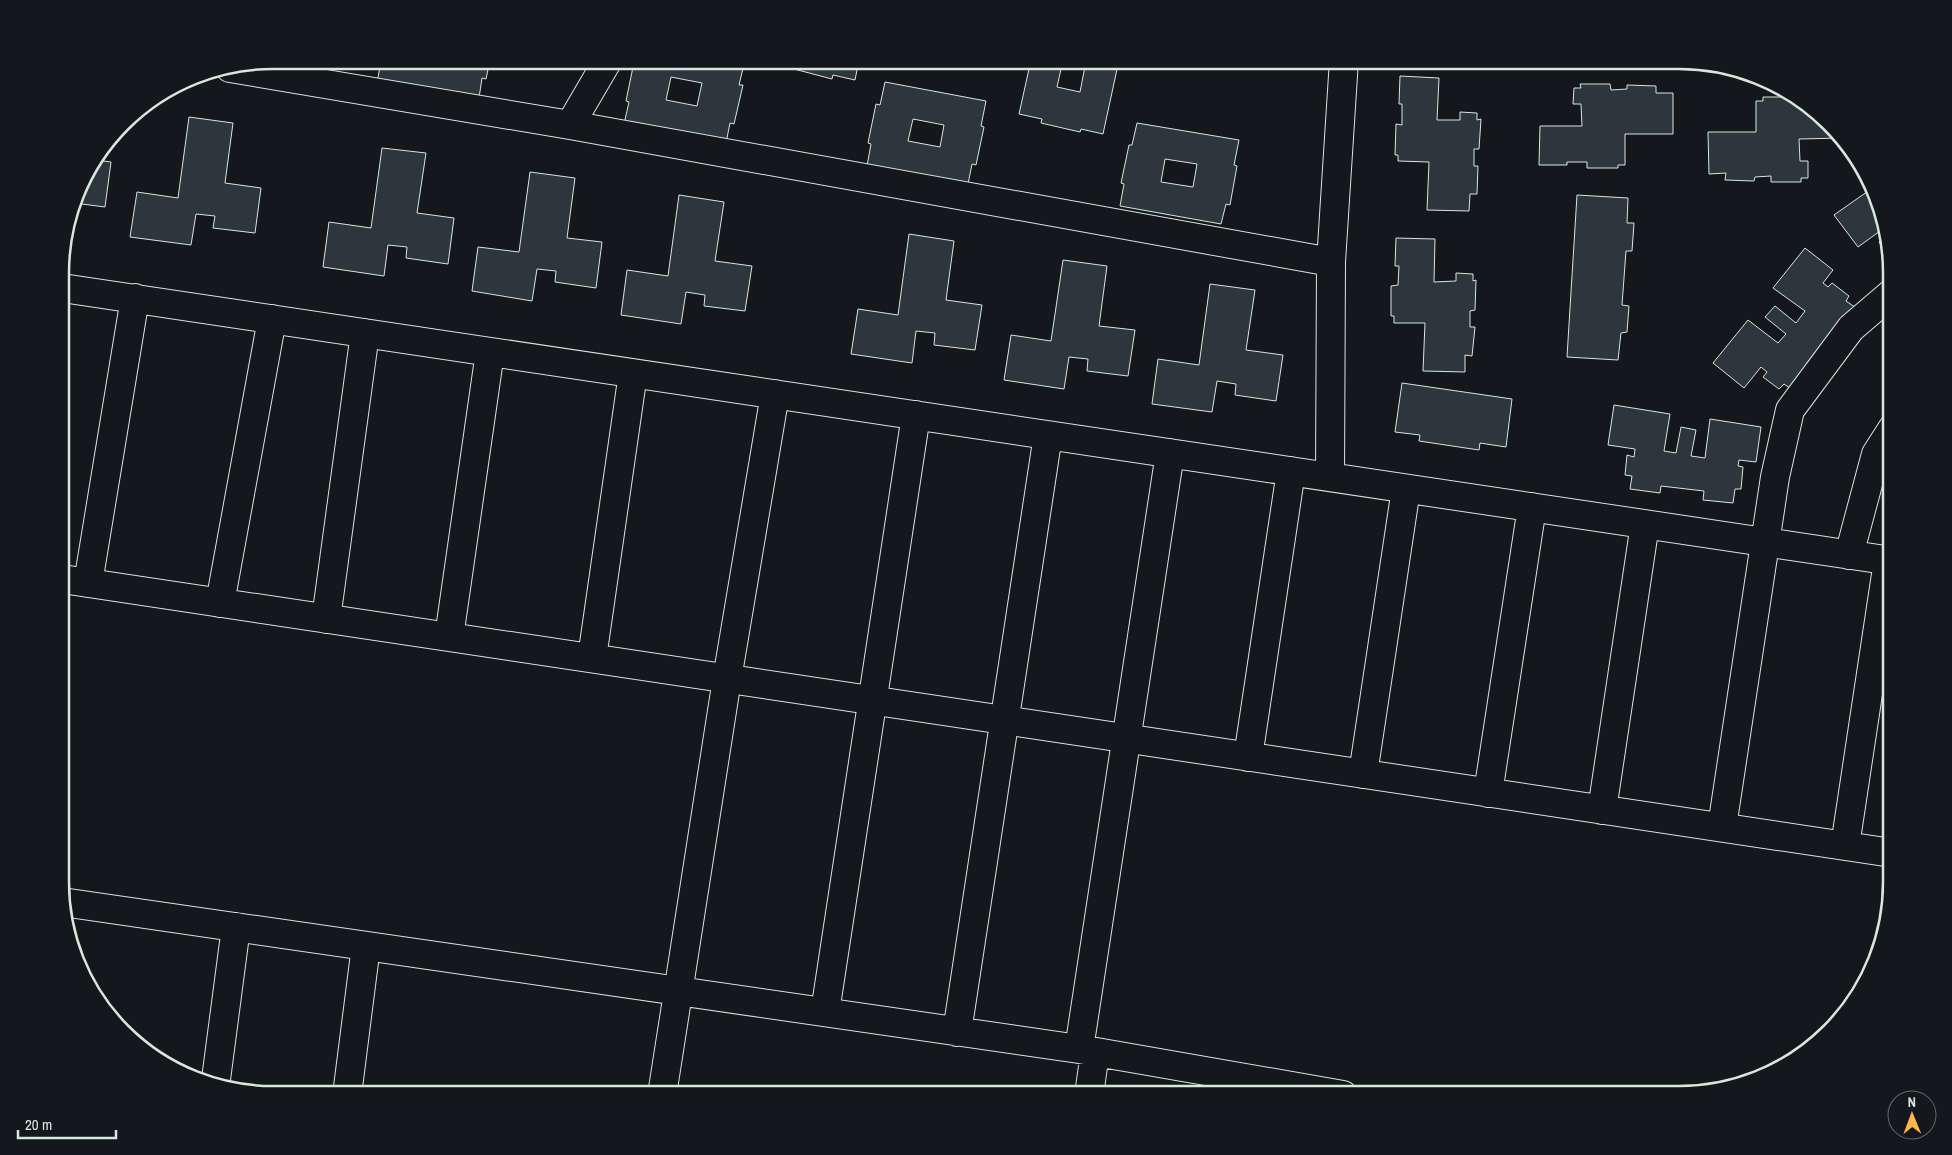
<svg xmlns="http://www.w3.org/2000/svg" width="1952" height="1155" viewBox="0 0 1952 1155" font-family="'Archivo Narrow',sans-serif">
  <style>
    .building { fill: #2c363c; stroke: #d8e6dc; fill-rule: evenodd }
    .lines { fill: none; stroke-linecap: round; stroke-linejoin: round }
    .minor-casing { stroke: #d8e6dc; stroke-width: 30 }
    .minor { stroke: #14181c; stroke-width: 28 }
    .rim { fill: none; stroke: #d8e6dc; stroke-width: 2.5 }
  </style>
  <rect width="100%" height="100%" fill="#14181c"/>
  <path class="building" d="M 377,60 L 435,60 L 450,62 L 450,60 L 490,60 L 486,79 L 482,78 L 479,98 L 377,83 L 381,61 Z
    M 639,60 L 745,60 L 739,85 L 743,85 L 734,124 L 730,123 L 726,143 L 624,124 L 629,102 L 626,101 L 634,62 L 638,63 ZM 671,77 L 702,83 L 697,106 L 666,100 Z
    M 774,60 L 859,60 L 855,80 L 833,75 L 832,79 L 794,69 L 795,65 Z
    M 1031,60 L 1063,60 L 1057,87 L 1080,92 L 1086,61 L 1081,60 L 1119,60 L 1103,134 L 1081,129 L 1080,132 L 1041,123 L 1042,119 L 1019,114 Z
    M 1400,76 L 1439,78 L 1437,120 L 1460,120 L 1460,112 L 1477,113 L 1477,120 L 1481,119 L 1479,149 L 1474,149 L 1474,166 L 1478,166 L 1477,194 L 1470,194 L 1469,211 L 1427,210 L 1429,162 L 1398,161 L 1398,155 L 1395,155 L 1396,124 L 1402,125 L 1402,104 L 1399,104 Z
    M 885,82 L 986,101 L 981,126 L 984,127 L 976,165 L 972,164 L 968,184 L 867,166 L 871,144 L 868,143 L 876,104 L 880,105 ZM 913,119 L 944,125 L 940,147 L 908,141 Z
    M 1580,84 L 1610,84 L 1611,90 L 1627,89 L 1627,85 L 1656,86 L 1656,93 L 1673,93 L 1673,134 L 1625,134 L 1625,165 L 1618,165 L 1618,168 L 1587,168 L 1587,162 L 1567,162 L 1567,165 L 1539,165 L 1540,126 L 1582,126 L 1581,104 L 1573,104 L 1574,88 L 1581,88 Z
    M 1763,97 L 1794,97 L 1793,103 L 1805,103 L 1830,122 L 1841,138 L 1799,139 L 1800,161 L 1808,161 L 1808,178 L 1801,178 L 1801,182 L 1771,182 L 1771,176 L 1755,177 L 1754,181 L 1725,180 L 1726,173 L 1709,174 L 1708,132 L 1756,132 L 1756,101 L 1763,101 Z
    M 189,117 L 233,123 L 225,183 L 261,188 L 255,233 L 213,228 L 215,216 L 196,214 L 191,245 L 130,237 L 137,192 L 178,198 Z
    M 1137,123 L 1239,140 L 1234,165 L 1237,166 L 1230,205 L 1226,204 L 1221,224 L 1120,206 L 1124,184 L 1121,183 L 1129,145 L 1132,145 ZM 1165,159 L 1197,164 L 1193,187 L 1161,182 Z
    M 382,148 L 426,153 L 417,213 L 454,218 L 448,264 L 406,258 L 407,247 L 388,245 L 384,276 L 323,267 L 329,222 L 371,228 Z
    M 96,160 L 111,162 L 105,207 L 74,203 L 82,178 Z
    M 530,172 L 575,178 L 567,238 L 602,242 L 596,288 L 555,282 L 556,271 L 537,269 L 532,301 L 472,291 L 478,247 L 519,252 Z
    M 1871,189 L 1891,257 L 1891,258 L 1879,242 L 1885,238 L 1880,231 L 1858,247 L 1834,215 Z
    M 679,195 L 724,202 L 715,261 L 752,266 L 745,311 L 704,306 L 705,295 L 686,292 L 681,324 L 621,315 L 627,270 L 668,276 Z
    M 1577,195 L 1628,198 L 1627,223 L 1634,223 L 1632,251 L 1626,251 L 1622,305 L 1629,306 L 1627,332 L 1621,333 L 1618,360 L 1567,357 Z
    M 909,234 L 954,241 L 946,300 L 982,305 L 975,350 L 934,345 L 935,333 L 916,331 L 912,363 L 851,354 L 858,309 L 898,315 Z
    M 1396,238 L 1435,239 L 1434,282 L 1456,281 L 1456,273 L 1473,274 L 1473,281 L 1476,280 L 1475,310 L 1470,311 L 1470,327 L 1475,327 L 1472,356 L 1465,355 L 1465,372 L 1423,371 L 1425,323 L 1394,323 L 1394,316 L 1391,316 L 1391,286 L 1398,285 L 1399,266 L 1395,266 Z
    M 1805,248 L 1833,270 L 1823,283 L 1828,287 L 1832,283 L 1849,296 L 1846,301 L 1859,310 L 1840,334 L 1833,329 L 1807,363 L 1813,368 L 1794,391 L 1784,384 L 1779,389 L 1763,377 L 1767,372 L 1761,367 L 1744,388 L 1713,363 L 1748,320 L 1778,343 L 1786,334 L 1765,317 L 1775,306 L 1796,323 L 1805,311 L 1773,288 Z
    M 1063,260 L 1107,266 L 1099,326 L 1135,330 L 1128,376 L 1087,371 L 1088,359 L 1069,357 L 1064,389 L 1004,380 L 1011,335 L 1051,341 Z
    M 1210,284 L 1255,290 L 1246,350 L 1283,355 L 1276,401 L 1235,395 L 1236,384 L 1217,381 L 1212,412 L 1152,404 L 1158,359 L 1199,365 Z
    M 1402,383 L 1512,399 L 1506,447 L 1480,443 L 1479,450 L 1419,441 L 1420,435 L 1395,432 Z
    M 1614,405 L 1670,414 L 1664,451 L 1676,453 L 1681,427 L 1696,430 L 1691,456 L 1705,458 L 1710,419 L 1761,427 L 1756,462 L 1739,460 L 1738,466 L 1743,467 L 1741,489 L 1735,489 L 1733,503 L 1703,500 L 1704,491 L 1661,486 L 1660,493 L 1630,489 L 1632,476 L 1625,475 L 1627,455 L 1634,457 L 1635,449 L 1608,445 Z"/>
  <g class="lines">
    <defs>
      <path id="minor" d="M 230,68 L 570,125 L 1331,262
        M 570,125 L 608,60
        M 62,288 L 1892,561
        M 1330,477 L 1331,262 L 1344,60
        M 1849,555 L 1876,454 L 1892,429
        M 62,579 L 1892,853
        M 88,583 L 135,298
        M 220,603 L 272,319
        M 326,619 L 365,333
        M 449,637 L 490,352
        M 592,658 L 633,373
        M 1248,757 L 1291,471
        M 1363,774 L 1406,489
        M 1488,793 L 1532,507
        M 1602,810 L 1645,524
        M 1722,827 L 1775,477 L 1790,410 L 1851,328 L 1892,293
        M 1845,846 L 1888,561
        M 62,902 L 1079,1049 L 1343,1095
        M 825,1012 L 916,415
        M 957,1032 L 1048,435
        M 1079,1049 L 1170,453
        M 215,1087 L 236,927
        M 347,1095 L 366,946
        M 662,1095 L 727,679 L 775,394
        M 1089,1095 L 1095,1052"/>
    </defs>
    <use href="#minor" class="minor-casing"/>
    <use href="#minor" class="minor"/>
  </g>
  <path d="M0 0H1952V1155H0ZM273 69H1679A204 204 0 0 1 1883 273V882A204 204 0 0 1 1679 1086H273A204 204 0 0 1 69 882V273A204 204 0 0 1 273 69Z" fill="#14181c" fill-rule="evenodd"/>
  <path class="rim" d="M273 69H1679A204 204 0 0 1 1883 273V882A204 204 0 0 1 1679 1086H273A204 204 0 0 1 69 882V273A204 204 0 0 1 273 69Z"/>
  <g transform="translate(1912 1115) rotate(359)"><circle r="24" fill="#14181c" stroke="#626a69"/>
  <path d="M0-4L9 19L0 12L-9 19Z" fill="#ffb74d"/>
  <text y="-8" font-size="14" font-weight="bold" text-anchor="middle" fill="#d8e6dc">N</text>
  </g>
  <path d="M18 1130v8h98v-8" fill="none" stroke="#d8e6dc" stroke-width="2.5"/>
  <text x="25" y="1130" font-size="15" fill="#d8e6dc" stroke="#14181c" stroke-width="4" paint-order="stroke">20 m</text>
</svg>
